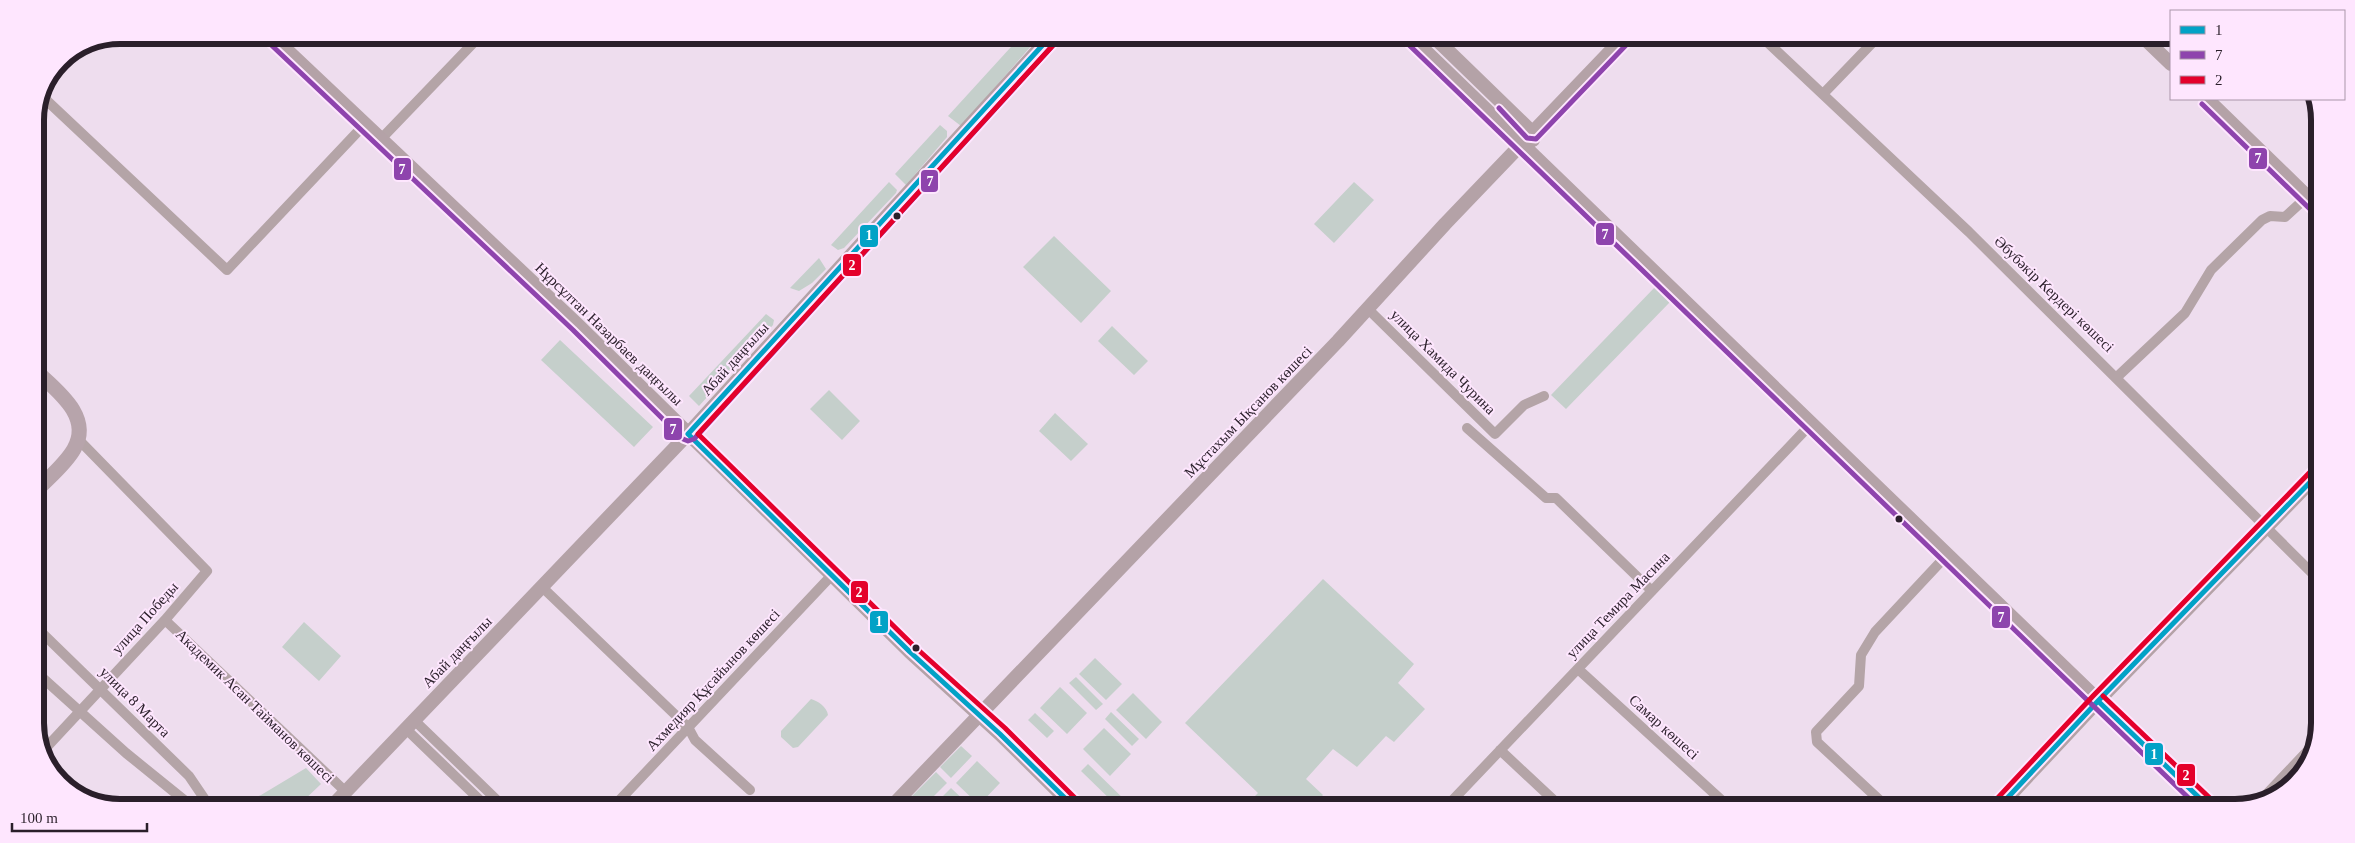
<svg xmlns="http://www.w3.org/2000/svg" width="2355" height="843" viewBox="0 0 2355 843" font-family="Georgia,serif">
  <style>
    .green { fill: #c5cfcb }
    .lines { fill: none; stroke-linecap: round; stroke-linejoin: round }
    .street { stroke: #b4a4a7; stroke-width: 10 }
    .secondary { stroke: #b4a2a7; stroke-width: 14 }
    .primary { stroke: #b7a4ab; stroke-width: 15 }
    .bus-1-casing { stroke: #fee6fe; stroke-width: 9 }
    .bus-2-casing { stroke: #fee6fe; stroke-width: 9 }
    .bus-3-casing { stroke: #fee6fe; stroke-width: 9 }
    .bus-1 { stroke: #02a2c6; stroke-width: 5 }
    .bus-2 { stroke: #8e44ad; stroke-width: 5 }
    .bus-3 { stroke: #e4002b; stroke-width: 5 }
    .bus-dot { fill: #2a1f2a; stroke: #fee6fe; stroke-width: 2 }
    .labels { text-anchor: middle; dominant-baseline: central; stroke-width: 4; stroke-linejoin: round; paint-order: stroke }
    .street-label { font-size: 15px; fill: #2a1f2a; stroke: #fee6fe }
    .rim { fill: none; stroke: #2a1f2a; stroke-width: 6 }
    .line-badge { stroke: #fee6fe; stroke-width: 2 }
    .badge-label { font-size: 14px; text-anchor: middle; font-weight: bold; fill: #fff }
  </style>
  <rect width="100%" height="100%" fill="#ede"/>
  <path class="green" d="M 1020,37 L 1039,37 L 961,126 L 948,116 Z
    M 940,125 L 947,131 L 947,137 L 906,185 L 895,174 Z
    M 889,182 L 897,190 L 896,193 L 844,248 L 838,250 L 831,245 Z
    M 1354,182 L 1374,200 L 1334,243 L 1314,224 Z
    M 1054,236 L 1111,291 L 1081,323 L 1023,267 Z
    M 819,258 L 826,269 L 812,283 L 799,291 L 790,288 Z
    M 1655,287 L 1670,302 L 1566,409 L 1551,395 Z
    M 766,314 L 774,320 L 773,325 L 699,406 L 689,396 Z
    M 1112,326 L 1148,361 L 1134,375 L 1098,341 Z
    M 560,340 L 653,427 L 634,447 L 541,360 Z
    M 829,390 L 860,421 L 842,440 L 810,409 Z
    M 1055,413 L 1088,444 L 1071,461 L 1039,431 Z
    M 1323,579 L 1414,664 L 1398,683 L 1425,709 L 1394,742 L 1386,736 L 1357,767 L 1333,749 L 1306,779 L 1323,795 L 1313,806 L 1260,806 L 1252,799 L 1258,793 L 1185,723 Z
    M 304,622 L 341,656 L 319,681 L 282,647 Z
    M 1095,658 L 1122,684 L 1106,700 L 1079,674 Z
    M 1076,677 L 1103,704 L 1096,710 L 1069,683 Z
    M 1060,687 L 1087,713 L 1067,734 L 1040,708 Z
    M 1133,693 L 1162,722 L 1146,739 L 1116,710 Z
    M 811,699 C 818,701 827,707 828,715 L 798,747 L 793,748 L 781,737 L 781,731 Z
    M 1111,712 L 1139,739 L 1132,746 L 1105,719 Z
    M 1035,713 L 1054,731 L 1047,738 L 1028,720 Z
    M 1104,728 L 1131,754 L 1110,776 L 1083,749 Z
    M 961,746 L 972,756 L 951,778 L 940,767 Z
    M 977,761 L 1000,783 L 979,805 L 956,783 Z
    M 1088,764 L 1131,806 L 1117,806 L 1081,771 Z
    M 306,768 L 321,784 L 300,804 L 240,804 L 261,795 Z
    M 936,772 L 947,783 L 925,805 L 907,805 L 906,802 Z
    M 951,788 L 969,805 L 934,805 Z"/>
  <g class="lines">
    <path class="street" d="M 1763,38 L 1969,232 L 2317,578
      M 1823,94 L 1876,39
      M 43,97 L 227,270 L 365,124
      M 381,139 L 480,36
      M 1368,309 L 1495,434 L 1524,405 L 1544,396
      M 2117,377 L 2185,313 L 2211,270 L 2262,220 L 2270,216 L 2285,217 L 2319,186
      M 1467,428 L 1546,498 L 1556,498 L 1652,591
      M 542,587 L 688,727 L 695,740 L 750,790
      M 165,620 L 346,792
      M 35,626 L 189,776 L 208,804
      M 1578,669 L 1729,807
      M 35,671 L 126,753 L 189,804
      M 414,720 L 501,804
      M 406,729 L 484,804
      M 1500,750 L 1561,807
      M 43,751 L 165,620 L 207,571 L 78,439
      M 2262,799 L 2316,742
      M 615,805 L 832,575
      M 1447,806 L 1811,424
      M 1887,807 L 1817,742 L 1816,732 L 1859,686 L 1861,655 L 1875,632 L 1947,555"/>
    <path class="secondary" d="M 271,35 L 578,325 L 910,652 L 1000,734 L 1073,806
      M 1412,38 L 2210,808
      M 1435,38 L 1532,132 L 1533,140
      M 2145,39 L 2171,64
      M 2207,99 L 2319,208
      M 334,804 L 688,434 L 1050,37
      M 893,805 L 1338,341 L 1445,224 L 1623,38
      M 1998,808 L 2098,701 L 2317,475"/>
    <path class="primary" d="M 35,370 C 56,390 93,416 74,449 C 65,465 48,478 35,492"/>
    <defs>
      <path id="bus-1" d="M 688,434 L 1050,37
        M 688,434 L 910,652 L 1000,734 L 1073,806
        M 2098,701 L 2210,808
        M 1998,808 L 2098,701 L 2317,475"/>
      <path id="bus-2" d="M 266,40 L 573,330 L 683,439 L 688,441 L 694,439 L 1056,42
        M 1407,43 L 2199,808
        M 2202,104 L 2314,213
        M 1499,108 L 1527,138 L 1536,139 L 1628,43"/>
      <path id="bus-3" d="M 1056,42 L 698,434 L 915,647 L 1005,728 L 1078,801
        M 2103,696 L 2215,803
        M 1993,803 L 2093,696 L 2312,470"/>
    </defs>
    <use href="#bus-1" class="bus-1-casing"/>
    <use href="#bus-2" class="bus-2-casing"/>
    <use href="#bus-3" class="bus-3-casing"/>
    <use href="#bus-1" class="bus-1"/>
    <use href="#bus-2" class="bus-2"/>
    <use href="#bus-3" class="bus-3"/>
  </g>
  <g class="bus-dot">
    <circle cx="897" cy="216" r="4.5"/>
    <circle cx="1899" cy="519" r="4.5"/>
    <circle cx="916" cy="648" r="4.5"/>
  </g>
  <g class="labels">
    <g class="street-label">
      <text transform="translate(2054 294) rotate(44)">Әбубәкір Кердері көшесі</text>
      <text transform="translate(609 334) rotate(44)">Нұрсұлтан Назарбаев даңғылы</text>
      <text transform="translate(735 359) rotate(-48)">Абай даңғылы</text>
      <text transform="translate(1443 362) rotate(45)">улица Хамида Чурина</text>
      <text transform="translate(1248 412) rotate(-46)">Мұстахым Ықсанов көшесі</text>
      <text transform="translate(1618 605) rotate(-46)">улица Темира Масина</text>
      <text transform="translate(145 618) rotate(-48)">улица Победы</text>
      <text transform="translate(457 652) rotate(-46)">Абай даңғылы</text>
      <text transform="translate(713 680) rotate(-47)">Ахмедияр Құсайынов көшесі</text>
      <text transform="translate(135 702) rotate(45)">улица 8 Марта</text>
      <text transform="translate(255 706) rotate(44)">Академик Асан Тайманов көшесі</text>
      <text transform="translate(1664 727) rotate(42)">Самар көшесі</text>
    </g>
  </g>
  <path d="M0 0H2355V843H0ZM120 44H2235A76 76 0 0 1 2311 120V723A76 76 0 0 1 2235 799H120A76 76 0 0 1 44 723V120A76 76 0 0 1 120 44Z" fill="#fee6fe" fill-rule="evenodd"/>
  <path class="rim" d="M120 44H2235A76 76 0 0 1 2311 120V723A76 76 0 0 1 2235 799H120A76 76 0 0 1 44 723V120A76 76 0 0 1 120 44Z"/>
  <g class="line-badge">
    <rect x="2248" y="147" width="20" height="23" rx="5" fill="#8e44ad"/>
    <rect x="393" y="157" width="19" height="24" rx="5" fill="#8e44ad"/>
    <rect x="920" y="169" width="19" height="24" rx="5" fill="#8e44ad"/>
    <rect x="1595" y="222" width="20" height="24" rx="5" fill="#8e44ad"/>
    <rect x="859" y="224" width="20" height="24" rx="5" fill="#02a2c6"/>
    <rect x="842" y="253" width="20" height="24" rx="5" fill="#e4002b"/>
    <rect x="663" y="417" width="20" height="24" rx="5" fill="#8e44ad"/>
    <rect x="850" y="580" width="19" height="24" rx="5" fill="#e4002b"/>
    <rect x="1991" y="605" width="20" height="24" rx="5" fill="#8e44ad"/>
    <rect x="869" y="610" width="20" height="24" rx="5" fill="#02a2c6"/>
    <rect x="2144" y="742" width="20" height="24" rx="5" fill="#02a2c6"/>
    <rect x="2176" y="763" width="20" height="24" rx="5" fill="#e4002b"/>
  </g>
  <g class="badge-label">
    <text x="2258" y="163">7</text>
    <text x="402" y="174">7</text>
    <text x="930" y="186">7</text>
    <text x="1605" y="239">7</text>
    <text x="869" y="240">1</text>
    <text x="852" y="270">2</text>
    <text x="673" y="434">7</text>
    <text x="859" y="597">2</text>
    <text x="2001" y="622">7</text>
    <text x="879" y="626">1</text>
    <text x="2154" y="759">1</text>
    <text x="2186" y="780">2</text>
  </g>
  <rect x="2170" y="10" width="175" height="90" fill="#fee6fe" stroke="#a996a9"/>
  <rect x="2180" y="26" width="25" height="8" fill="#02a2c6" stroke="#a996a9"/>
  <text x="2215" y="35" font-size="15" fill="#2a1f2a">1</text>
  <rect x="2180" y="51" width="25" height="8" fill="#8e44ad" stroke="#a996a9"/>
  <text x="2215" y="60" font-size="15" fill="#2a1f2a">7</text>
  <rect x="2180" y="76" width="25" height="8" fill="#e4002b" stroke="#a996a9"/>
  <text x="2215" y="85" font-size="15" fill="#2a1f2a">2</text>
  <path d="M12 823v8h135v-8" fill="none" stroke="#2a1f2a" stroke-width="2.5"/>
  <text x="20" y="823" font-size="15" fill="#2a1f2a" stroke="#fee6fe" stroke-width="4" paint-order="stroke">100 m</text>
</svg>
